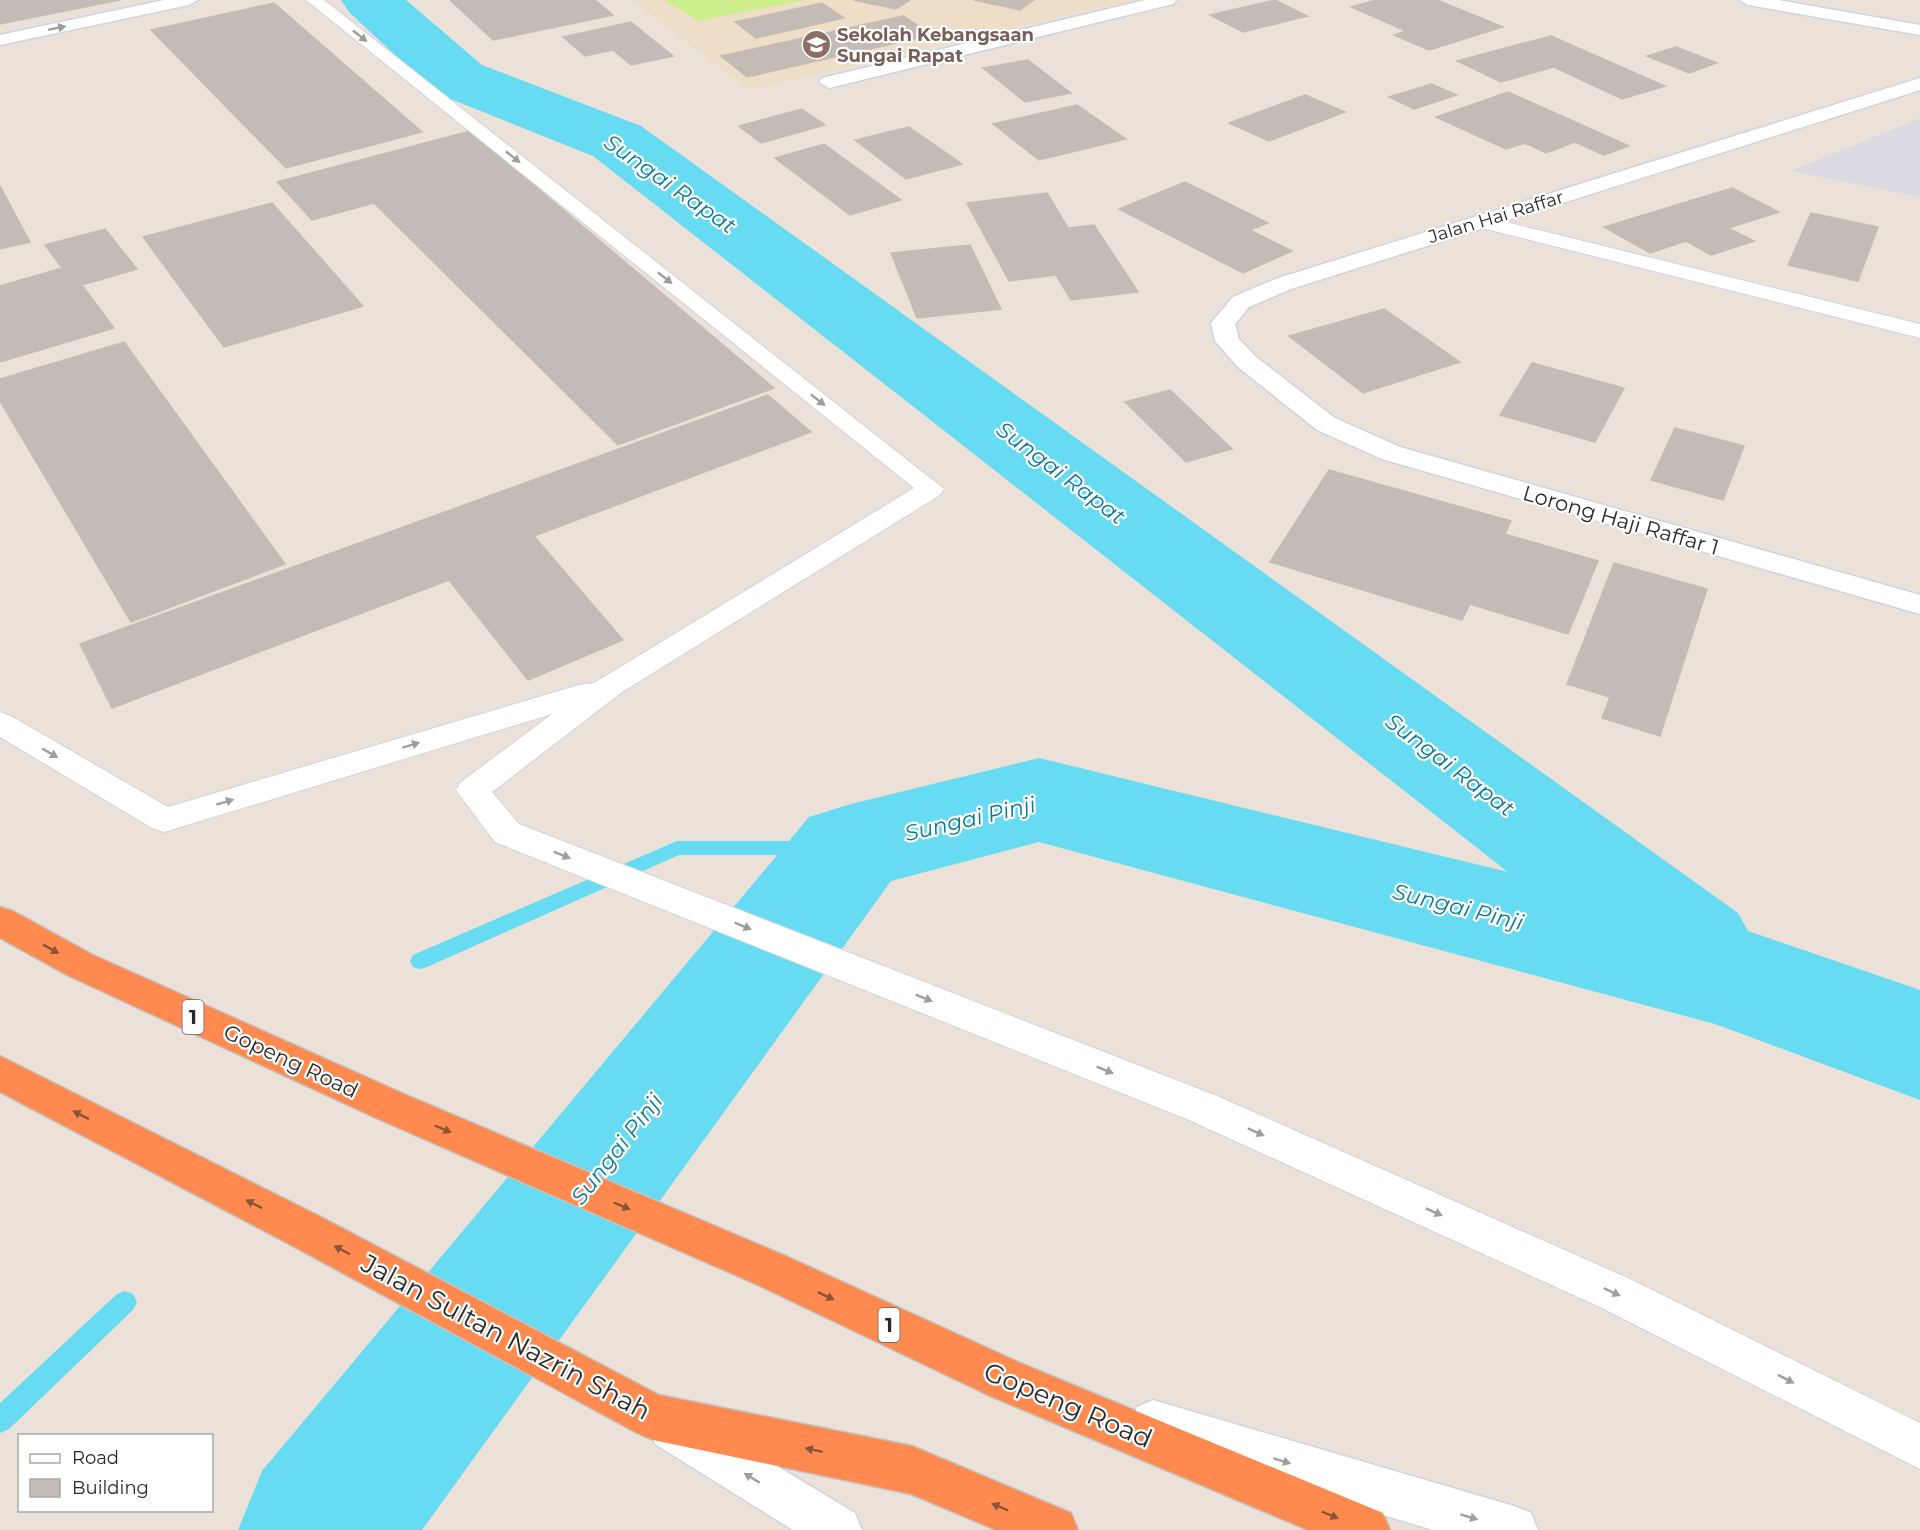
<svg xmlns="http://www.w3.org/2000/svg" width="1920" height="1530" viewBox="0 0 1920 1530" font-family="Montserrat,sans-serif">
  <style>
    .industrial { fill: #dbdae3 }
    .education { fill: #eeddc7 }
    .pitch { fill: #ceed8d }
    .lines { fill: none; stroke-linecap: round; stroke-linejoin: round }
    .stream { fill: #66dbf2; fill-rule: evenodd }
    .river { fill: #66dbf2; fill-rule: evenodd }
    .building { fill: #c3bbb5; stroke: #c6bdb2; stroke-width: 1.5 }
    .lane-casing { stroke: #ced4e2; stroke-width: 2 }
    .street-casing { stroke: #ced4e2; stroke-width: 3 }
    .secondary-casing { stroke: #ced4e2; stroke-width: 3 }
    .highway-casing { stroke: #c3c3c3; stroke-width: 3 }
    .lane { fill: #fff; fill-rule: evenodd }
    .street { fill: #fff; fill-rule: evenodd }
    .secondary { fill: #fff; fill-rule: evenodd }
    .highway { fill: #ff8a4f; fill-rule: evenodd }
    .oneway { fill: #9e9e9e }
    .oneway2 { fill: #89543a }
    .labels { text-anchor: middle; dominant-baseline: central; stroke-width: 4.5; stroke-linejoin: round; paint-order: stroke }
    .far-education-label { font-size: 18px; font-weight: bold; fill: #785e54; stroke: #fff; text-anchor: start }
    .far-street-label { font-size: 18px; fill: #282828; stroke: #fff }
    .shield { fill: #fff; stroke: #686868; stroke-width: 1.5 }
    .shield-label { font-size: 20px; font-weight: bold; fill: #282828 }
    .street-label { font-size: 21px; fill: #282828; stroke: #fff }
    .water-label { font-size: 22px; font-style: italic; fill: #08789b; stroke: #fff }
    .near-street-label { font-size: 26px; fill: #282828; stroke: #fff }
  </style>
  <rect width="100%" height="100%" fill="#ebe1d8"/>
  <path class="industrial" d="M 1920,118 L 1920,197 L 1791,171 Z"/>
  <path class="education" d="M 631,0 L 1133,0 L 750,90 Z"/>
  <path class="pitch" d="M 664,0 L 807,0 L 699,21 Z"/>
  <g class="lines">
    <path class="stream" d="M 677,841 L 851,841 L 858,843 L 860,848 L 858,853 L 851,855 L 679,855 L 427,967 L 420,969 L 413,967 L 410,961 L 413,955 Z
      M 125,1291 L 133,1294 L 137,1302 L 133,1310 L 9,1429 L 0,1433 L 0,1403 L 117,1294 Z"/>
    <path class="river" d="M 341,0 L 406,0 L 482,65 L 641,126 L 1738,913 L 1748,931 L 1920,990 L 1920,1100 L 1715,1024 L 1039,842 L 891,881 L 422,1530 L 238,1530 L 262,1471 L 809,817 L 851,804 L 1039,758 L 1508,872 L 593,156 L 436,93 L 350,13 Z"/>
  </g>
  <path class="building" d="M 0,0 L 120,0 L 0,24 Z
    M 450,0 L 595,0 L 613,15 L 493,40 Z
    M 853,0 L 910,0 L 896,9 Z
    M 974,0 L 1034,0 L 1020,10 Z
    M 1275,0 L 1307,16 L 1243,32 L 1210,15 Z
    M 1376,0 L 1437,0 L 1503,27 L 1429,50 L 1394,35 L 1406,31 L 1351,7 Z
    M 274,3 L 422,132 L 286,168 L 151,30 Z
    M 822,3 L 844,18 L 756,38 L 735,22 Z
    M 903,16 L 932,35 L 747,77 L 721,56 Z
    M 631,22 L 673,56 L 631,65 L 613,50 L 585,56 L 563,37 Z
    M 1551,36 L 1665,86 L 1622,99 L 1554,67 L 1501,82 L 1457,61 Z
    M 1676,47 L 1717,63 L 1689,73 L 1647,56 Z
    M 1028,60 L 1071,93 L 1025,102 L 983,68 Z
    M 1431,84 L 1457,95 L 1414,109 L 1389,97 Z
    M 1508,92 L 1629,146 L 1604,155 L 1575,142 L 1546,153 L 1525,143 L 1506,149 L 1436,117 Z
    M 1305,95 L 1345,112 L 1269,141 L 1229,123 Z
    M 1077,105 L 1126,139 L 1039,160 L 993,124 Z
    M 802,109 L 825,125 L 761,143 L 739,126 Z
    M 909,127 L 962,164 L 906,179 L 855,140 Z
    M 470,131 L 774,388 L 618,445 L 374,203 L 312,220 L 277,182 Z
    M 824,144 L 901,200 L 850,215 L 775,158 Z
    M 1185,182 L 1268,223 L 1250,230 L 1292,251 L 1243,273 L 1119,209 Z
    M 0,186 L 30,242 L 0,249 Z
    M 1732,188 L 1779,212 L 1728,228 L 1754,241 L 1711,255 L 1686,241 L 1650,253 L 1604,227 Z
    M 1047,193 L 1068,228 L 1094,225 L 1138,292 L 1071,300 L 1056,275 L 1009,281 L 967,203 Z
    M 272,203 L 363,306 L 224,347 L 143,237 Z
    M 1811,213 L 1878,227 L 1858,281 L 1788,265 Z
    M 105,229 L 137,269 L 82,285 L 114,328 L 0,362 L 0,286 L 62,268 L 45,245 Z
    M 970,245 L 1001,309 L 917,318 L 891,253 Z
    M 1384,309 L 1460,362 L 1363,393 L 1289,336 Z
    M 124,342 L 285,564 L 131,622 L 0,401 L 0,379 Z
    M 1532,363 L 1624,388 L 1595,442 L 1500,415 Z
    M 1170,390 L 1232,449 L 1186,462 L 1125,402 Z
    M 768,395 L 811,432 L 534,536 L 623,640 L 528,680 L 449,580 L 112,708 L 80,644 Z
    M 1675,428 L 1744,446 L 1723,500 L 1651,480 Z
    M 1329,470 L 1511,521 L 1505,534 L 1598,561 L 1568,634 L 1470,604 L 1462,620 L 1270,562 Z
    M 1614,563 L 1707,589 L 1660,736 L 1602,718 L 1610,697 L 1567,684 Z"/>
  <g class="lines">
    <defs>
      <path id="lane" d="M 306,0 L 324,0 L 944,489 L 940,495 L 622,692 L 492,792 L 519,824 L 1217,1096 L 1630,1279 L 1920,1423 L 1920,1469 L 1600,1307 L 1189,1120 L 495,842 L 456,790 L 461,782 L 552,714 L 164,832 L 152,828 L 0,737 L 0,712 L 11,716 L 168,807 L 579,685 L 594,683 L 914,488 Z
        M 1481,216 L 1920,324 L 1920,338 L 1474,226 L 1471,222 L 1474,218 Z"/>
      <path id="street" d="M 164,0 L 198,0 L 189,5 L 0,45 L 0,35 Z
        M 1145,0 L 1176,0 L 1173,4 L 829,88 L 819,82 L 822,78 Z
        M 1739,0 L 1778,0 L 1920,25 L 1920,35 L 1748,5 Z
        M 1920,78 L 1920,90 L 1291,289 L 1249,307 L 1235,324 L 1239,339 L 1256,357 L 1335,418 L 1400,447 L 1920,595 L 1920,614 L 1382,459 L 1317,430 L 1238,367 L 1215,341 L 1211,323 L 1233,297 L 1275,279 Z"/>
      <path id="secondary" d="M 1153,1400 L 1514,1506 L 1531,1513 L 1538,1530 L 1433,1530 L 1153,1446 L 1137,1439 L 1130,1423 L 1137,1407 Z
        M 671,1405 L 687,1412 L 855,1513 L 862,1530 L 793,1530 L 655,1444 L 648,1428 L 655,1412 Z"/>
      <path id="highway" d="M 0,907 L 13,911 L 93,955 L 404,1094 L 788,1257 L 1020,1363 L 1383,1513 L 1390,1530 L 1308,1530 L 988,1395 L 758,1285 L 376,1118 L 67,975 L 0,938 Z
        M 0,1056 L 321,1217 L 659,1395 L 912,1446 L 1071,1513 L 1078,1530 L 996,1530 L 911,1494 L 653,1440 L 637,1433 L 291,1245 L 0,1092 Z"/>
    </defs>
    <use href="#lane" class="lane-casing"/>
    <use href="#street" class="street-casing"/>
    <use href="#secondary" class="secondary-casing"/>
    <use href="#highway" class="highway-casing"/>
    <use href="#lane" class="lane"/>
    <use href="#street" class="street"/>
    <use href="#secondary" class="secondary"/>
    <use href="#highway" class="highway"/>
  </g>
  <defs><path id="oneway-solid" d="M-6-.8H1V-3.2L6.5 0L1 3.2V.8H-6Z" transform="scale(1.5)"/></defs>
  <g class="oneway">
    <use href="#oneway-solid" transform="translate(57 28) rotate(-12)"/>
    <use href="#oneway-solid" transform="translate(360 36) rotate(38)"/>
    <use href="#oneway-solid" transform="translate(513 157) rotate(38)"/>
    <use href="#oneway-solid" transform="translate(665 278) rotate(38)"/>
    <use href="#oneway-solid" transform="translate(818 400) rotate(38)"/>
    <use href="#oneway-solid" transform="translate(411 745) rotate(-17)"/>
    <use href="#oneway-solid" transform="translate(50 753) rotate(30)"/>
    <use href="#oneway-solid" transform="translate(225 802) rotate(-17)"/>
    <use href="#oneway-solid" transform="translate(562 855) rotate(22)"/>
    <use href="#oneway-solid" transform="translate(743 926) rotate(22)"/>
    <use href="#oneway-solid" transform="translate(924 998) rotate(22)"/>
    <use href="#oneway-solid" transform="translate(1105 1070) rotate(22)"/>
    <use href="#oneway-solid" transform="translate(1256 1132) rotate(24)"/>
    <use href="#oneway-solid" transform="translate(1434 1212) rotate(24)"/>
    <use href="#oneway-solid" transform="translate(1612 1292) rotate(25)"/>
    <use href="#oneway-solid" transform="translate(1786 1379) rotate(27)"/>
    <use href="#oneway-solid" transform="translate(1282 1461) rotate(17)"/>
    <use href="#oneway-solid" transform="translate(752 1478) rotate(-149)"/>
    <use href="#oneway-solid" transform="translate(1469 1517) rotate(17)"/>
  </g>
  <g class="oneway2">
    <use href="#oneway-solid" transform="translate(51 949) rotate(29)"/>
    <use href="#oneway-solid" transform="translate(81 1115) rotate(-153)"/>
    <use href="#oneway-solid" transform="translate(443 1129) rotate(23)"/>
    <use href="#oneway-solid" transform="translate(254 1204) rotate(-153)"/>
    <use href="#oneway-solid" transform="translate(622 1206) rotate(23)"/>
    <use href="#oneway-solid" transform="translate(342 1250) rotate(-152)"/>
    <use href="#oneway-solid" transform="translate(826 1296) rotate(25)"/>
    <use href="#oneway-solid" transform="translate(814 1450) rotate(-168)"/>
    <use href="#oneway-solid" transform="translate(1000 1507) rotate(-157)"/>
    <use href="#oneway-solid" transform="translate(1330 1515) rotate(23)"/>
  </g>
  <defs>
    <symbol id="school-disc" viewBox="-11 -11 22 22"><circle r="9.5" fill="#8d6e63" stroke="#fff"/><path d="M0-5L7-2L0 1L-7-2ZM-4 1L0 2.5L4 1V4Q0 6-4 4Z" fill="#fff"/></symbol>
  </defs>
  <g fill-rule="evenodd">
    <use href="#school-disc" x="800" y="28" width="33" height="33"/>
  </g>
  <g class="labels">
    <g class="far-education-label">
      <text x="837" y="35">Sekolah Kebangsaan<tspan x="837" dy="21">Sungai Rapat</tspan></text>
    </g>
    <g class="far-street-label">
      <text transform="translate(1496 217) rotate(-17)">Jalan Hai Raffar</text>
    </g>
    <g class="shield">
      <rect x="182.5" y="1000" width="21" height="34" rx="4.5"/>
      <rect x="878.5" y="1308" width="21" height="34" rx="4.5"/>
    </g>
    <g class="shield-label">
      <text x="193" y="1017">1</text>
      <text x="889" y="1325">1</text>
    </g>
    <g class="street-label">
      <text transform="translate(1621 520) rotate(16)">Lorong Haji Raffar 1</text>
      <text transform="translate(291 1061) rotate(25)">Gopeng Road</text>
    </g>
    <g class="water-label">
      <text transform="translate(670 184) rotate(35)">Sungai Rapat</text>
      <text transform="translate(1061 473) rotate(37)">Sungai Rapat</text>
      <text transform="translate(1450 765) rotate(37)">Sungai Rapat</text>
      <text transform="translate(970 819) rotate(-13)">Sungai Pinji</text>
      <text transform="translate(1458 907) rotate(14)">Sungai Pinji</text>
      <text transform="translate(617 1149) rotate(-52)">Sungai Pinji</text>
    </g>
    <g class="near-street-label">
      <text transform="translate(506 1337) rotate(28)">Jalan Sultan Nazrin Shah</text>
      <text transform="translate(1068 1405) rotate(23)">Gopeng Road</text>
    </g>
  </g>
  <rect x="18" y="1434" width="195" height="78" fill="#ffffff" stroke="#a9a9a9" stroke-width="1.5"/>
  <rect x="30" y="1454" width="30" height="9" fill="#ffffff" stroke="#a9a9a9" stroke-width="1.5"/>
  <text x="72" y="1464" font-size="18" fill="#282828">Road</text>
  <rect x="30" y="1479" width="30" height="18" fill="#c3bbb5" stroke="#a9a9a9" stroke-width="1.5"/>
  <text x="72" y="1494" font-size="18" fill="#282828">Building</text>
</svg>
